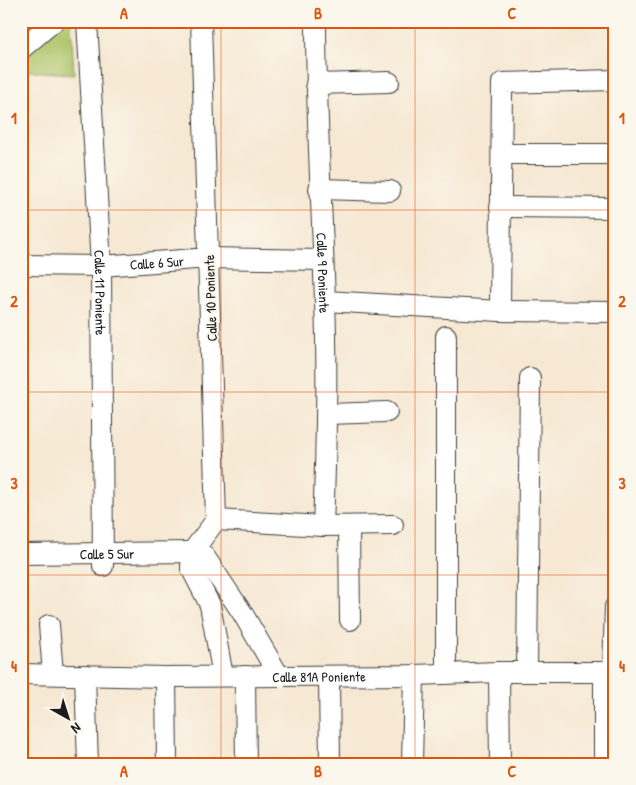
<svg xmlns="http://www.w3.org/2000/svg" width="636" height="785" viewBox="0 0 636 785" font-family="'Patrick Hand',sans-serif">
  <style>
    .green { fill: #afc56a; stroke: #667043 }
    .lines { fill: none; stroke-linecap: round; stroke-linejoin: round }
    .minor-casing { stroke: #3d3b37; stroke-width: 22 }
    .minor { stroke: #fff; stroke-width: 20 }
    .grid { fill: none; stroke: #de560d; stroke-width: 1; stroke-opacity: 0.55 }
    .labels { text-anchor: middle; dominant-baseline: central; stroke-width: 4; stroke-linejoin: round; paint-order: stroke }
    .street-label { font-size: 14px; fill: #1c1c1c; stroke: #fbf7ec }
    .neatline { fill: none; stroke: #de560d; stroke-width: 2 }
    .grid-label { font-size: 16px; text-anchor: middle; font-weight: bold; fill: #de560d }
  </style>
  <rect width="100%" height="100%" fill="#fbf7ec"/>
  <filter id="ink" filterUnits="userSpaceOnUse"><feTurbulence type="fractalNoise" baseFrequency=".02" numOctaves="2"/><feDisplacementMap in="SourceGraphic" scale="10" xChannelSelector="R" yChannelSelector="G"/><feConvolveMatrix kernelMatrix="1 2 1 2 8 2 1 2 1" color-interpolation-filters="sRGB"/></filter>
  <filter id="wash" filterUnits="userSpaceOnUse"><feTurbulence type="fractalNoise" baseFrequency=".0096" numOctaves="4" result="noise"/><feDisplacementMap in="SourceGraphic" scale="20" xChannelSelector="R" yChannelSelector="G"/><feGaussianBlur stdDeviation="1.12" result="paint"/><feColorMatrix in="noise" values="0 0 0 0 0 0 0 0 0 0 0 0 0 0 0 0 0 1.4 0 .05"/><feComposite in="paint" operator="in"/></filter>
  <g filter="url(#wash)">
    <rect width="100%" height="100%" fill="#f6e8d3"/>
    <path class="green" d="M 62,21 L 71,21 L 74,74 L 26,71 L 27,87 L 21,92 L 21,54 Z"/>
  </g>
  <g filter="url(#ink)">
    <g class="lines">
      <defs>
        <g id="minor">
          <path id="s1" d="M 87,21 L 101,266 L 103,566"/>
          <path id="s2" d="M 316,21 C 316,115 322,208 325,302 C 328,377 326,451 323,526"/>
          <path d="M 21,49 L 54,21"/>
          <path d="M 316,84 L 389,82"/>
          <path d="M 502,154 L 615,154"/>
          <path d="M 319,189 L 390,191"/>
          <path d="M 500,207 L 615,208"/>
          <path id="s3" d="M 21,265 L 101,266 L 209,258 L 322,260"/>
          <path d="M 325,301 L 500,311 L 615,312"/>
          <path d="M 500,311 L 502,83 L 615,80"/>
          <path d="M 446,336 L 446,674"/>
          <path d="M 327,414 L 387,412"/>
          <path d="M 216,520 L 323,526 L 393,525"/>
          <path d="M 349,527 L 350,620"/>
          <path id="s4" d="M 21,554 L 192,552 L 205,557 L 243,614 L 279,676"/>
          <path d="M 191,568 L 192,552 L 216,520 L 201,21"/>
          <path d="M 191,568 L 210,605 L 223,676"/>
          <path d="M 49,625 L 53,674"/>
          <path d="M 499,672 L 500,764"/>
          <path d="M 527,672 L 530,378"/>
          <path d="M 604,672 L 604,764"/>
          <path d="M 613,672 L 615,607"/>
          <path id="s5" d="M 21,674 L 166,677 L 414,675 L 499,672 L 615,672"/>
          <path d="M 85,675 L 88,764"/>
          <path d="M 245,676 L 246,764"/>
          <path d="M 329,676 L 330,764"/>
          <path d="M 166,677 L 167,764"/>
          <path d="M 412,764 L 414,675"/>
        </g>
      </defs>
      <use href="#minor" class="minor-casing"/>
      <use href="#minor" class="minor"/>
    </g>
  </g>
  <path class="grid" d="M 221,21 L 221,764M 415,21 L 415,764M 21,210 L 615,210M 21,392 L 615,392M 21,575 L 615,575"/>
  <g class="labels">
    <g class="street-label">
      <text stroke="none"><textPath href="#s3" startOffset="136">Calle 6 Sur</textPath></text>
      <text stroke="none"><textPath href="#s2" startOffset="252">Calle 9 Poniente</textPath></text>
      <text stroke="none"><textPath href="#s1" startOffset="272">Calle 11 Poniente</textPath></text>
      <text transform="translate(210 298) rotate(-92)">Calle 10 Poniente</text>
      <text stroke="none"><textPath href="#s4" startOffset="86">Calle 5 Sur</textPath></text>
      <text stroke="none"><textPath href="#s5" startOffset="298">Calle 81A Poniente</textPath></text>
    </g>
  </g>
  <rect width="636" height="785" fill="none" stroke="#fbf7ec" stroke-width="55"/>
  <g transform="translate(68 718) rotate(141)" stroke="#fbf7ec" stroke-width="4" paint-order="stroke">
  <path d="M0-4L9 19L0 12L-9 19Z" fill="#1c1c1c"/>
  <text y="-8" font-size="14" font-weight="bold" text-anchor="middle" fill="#1c1c1c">N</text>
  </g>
  <rect x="28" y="28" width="580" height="730" class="neatline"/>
  <g class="grid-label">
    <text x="124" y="19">A</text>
    <text x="318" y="19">B</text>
    <text x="512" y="19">C</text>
    <text x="14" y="124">1</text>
    <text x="622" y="124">1</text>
    <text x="14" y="307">2</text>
    <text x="622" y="307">2</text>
    <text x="14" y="489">3</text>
    <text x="622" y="489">3</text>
    <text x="14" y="672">4</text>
    <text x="622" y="672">4</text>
    <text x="124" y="777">A</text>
    <text x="318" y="777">B</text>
    <text x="512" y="777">C</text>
  </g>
</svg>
